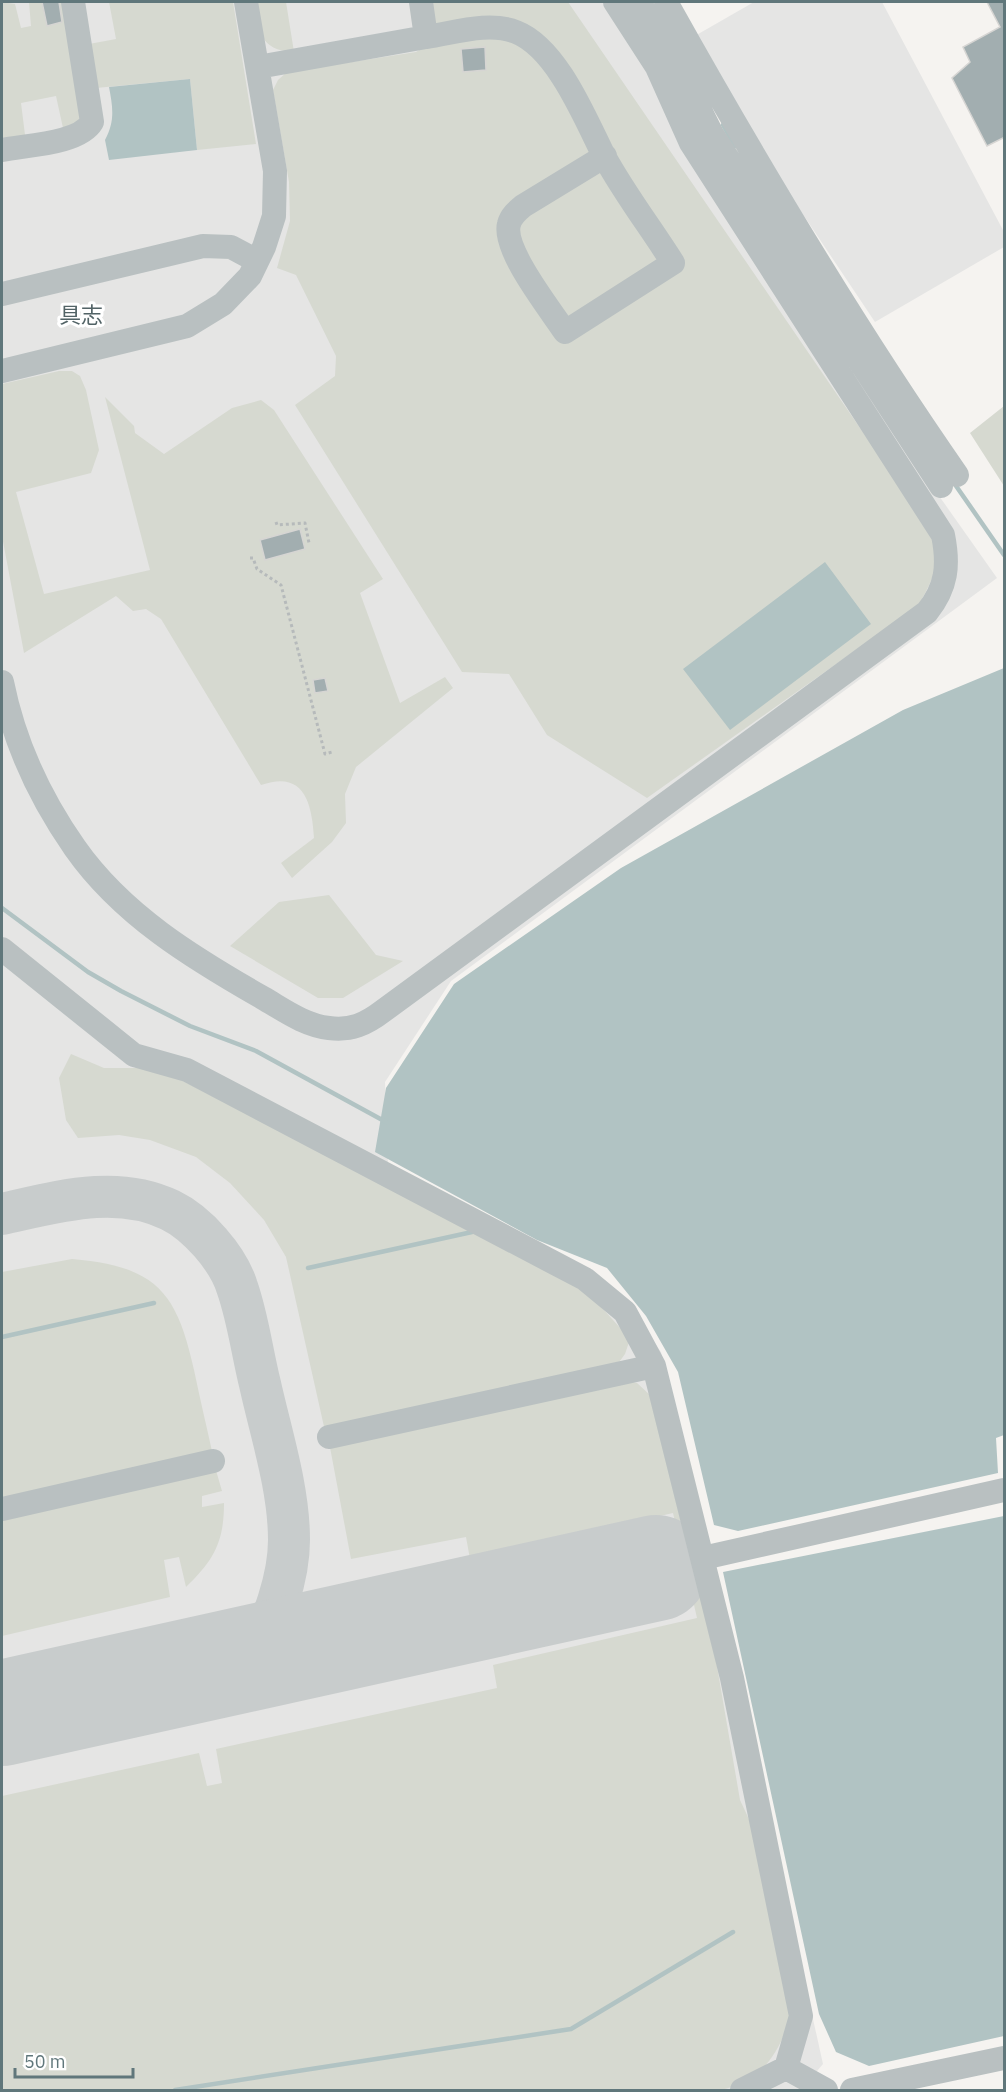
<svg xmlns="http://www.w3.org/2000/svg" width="1006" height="2092" viewBox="0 0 1006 2092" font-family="'IBM Plex Sans','Noto Sans JP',sans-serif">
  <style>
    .built { fill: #e5e5e4 }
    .green { fill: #d6d9d0 }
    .water { fill: #b1c3c3 }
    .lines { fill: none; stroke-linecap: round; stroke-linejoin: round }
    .stream { stroke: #b1c3c3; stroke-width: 4.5 }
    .taxiway { stroke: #c8cccc; stroke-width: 42 }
    .runway { stroke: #c8cccc; stroke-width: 106 }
    .building { fill: #a2aeb0; stroke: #d6d5d3; stroke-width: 1.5 }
    .path { stroke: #b6babb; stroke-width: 3; stroke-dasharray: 3 3; stroke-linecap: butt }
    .minor { stroke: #b9c0c1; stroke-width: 24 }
    .labels { text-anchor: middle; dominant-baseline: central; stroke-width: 6; stroke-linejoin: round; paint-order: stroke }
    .quarter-label { font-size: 22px; fill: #526366; stroke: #fff }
  </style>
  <rect width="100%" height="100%" fill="#f5f3f0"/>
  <path class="built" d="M 2,2 L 632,2 L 913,459 L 997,578 L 451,981 L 385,1082 L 388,1164 L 621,1294 L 661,1352 L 694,1483 L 823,2064 L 801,2090 L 2,2090 Z
    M 754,2 L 882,2 L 1004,232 L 1004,247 L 875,322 L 784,186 L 693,37 Z"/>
  <path class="green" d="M 2,2 L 15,4 L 21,28 L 31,26 L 29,2 L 66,2 L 83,120 L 63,128 L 56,96 L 21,103 L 25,135 L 2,142 Z
    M 109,2 L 233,2 L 256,144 L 197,150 L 190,79 L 96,88 L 89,44 L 116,39 Z
    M 255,2 L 286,2 L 294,52 C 258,50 260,31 255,2 Z
    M 429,2 L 568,2 L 934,536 C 940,567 933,579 918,606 L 647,798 L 547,735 L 509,674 L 462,672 L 295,405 L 335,376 L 336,356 L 296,275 L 277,268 L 290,221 L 289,182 L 273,90 L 278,80 L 287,72 L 416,52 L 449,32 L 433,25 Z
    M 59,371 L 72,371 L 80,376 L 86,390 L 99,450 L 91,473 L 16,492 L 44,594 L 150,570 L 105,397 L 134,426 L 135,433 L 164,454 L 232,408 L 261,400 L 274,410 L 383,579 L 360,593 L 400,703 L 445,677 L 453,688 L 356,767 L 345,794 L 346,823 L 332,842 L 292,878 L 281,863 L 314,838 C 312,801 303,770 261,785 L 161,619 L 146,609 L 133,611 L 116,596 L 24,653 L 2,536 L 2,384 Z
    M 1004,406 L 1004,486 L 970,433 Z
    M 329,895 L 376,955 L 403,961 L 343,998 L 318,998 L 230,946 L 279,902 Z
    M 71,1054 L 104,1068 L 158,1068 L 585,1289 L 622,1330 L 629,1342 L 625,1354 L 617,1365 L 325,1431 L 286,1257 L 264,1220 L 230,1183 L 196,1157 L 150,1140 L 119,1135 L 78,1138 L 66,1120 L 59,1078 Z
    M 72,1259 C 156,1266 177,1292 194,1370 C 200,1399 207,1428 213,1456 L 2,1503 L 2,1272 Z
    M 619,1380 L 637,1383 L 650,1395 L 709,1620 L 740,1800 L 754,1830 L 790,2015 C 781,2052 761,2082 721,2090 L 2,2090 L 2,1796 L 199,1753 L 207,1786 L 222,1783 L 216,1749 L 497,1688 L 493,1665 L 697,1618 L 673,1513 L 470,1559 L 466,1537 L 351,1559 L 329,1442 Z
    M 215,1467 L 222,1491 L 202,1496 L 202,1507 L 224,1503 C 224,1542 214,1560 186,1587 L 179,1557 L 164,1560 L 170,1597 L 2,1636 L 2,1516 Z"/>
  <path class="water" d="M 190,79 L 197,150 L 109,160 L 105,140 C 115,121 113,108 109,87 Z
    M 825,562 L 871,624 L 730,730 L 683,669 Z
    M 1004,668 L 1004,1435 L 996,1438 L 998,1473 L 738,1531 L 714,1525 L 678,1372 L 646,1316 L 607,1268 L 537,1240 L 375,1152 L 386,1088 L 454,984 L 621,868 L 903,710 Z
    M 1004,1516 L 1004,2036 L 869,2066 L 836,2052 L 819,2014 L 723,1572 Z"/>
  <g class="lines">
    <path class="stream" d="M 723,125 L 735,146
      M 954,483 L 1004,555
      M 2,908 L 88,972 L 121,991 L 190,1026 L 256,1051 L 386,1122
      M 308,1268 L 472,1232
      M 2,1337 L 154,1303
      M 175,2090 L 571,2029 L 733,1932"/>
    <path class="taxiway" d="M 2,1214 C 57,1202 116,1184 170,1210 C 197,1223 228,1258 237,1287 C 248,1318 252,1352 260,1384 C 271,1434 289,1488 289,1540 C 289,1580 272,1621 256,1657"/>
    <path class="runway" d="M 2,1713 L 656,1568"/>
  </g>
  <path class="building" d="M 42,2 L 59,2 L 62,22 L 47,26 Z
    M 987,2 L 1005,2 L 1005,137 L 987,146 L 952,78 L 970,62 L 963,47 L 1000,27 Z
    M 485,47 L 486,70 L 463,72 L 461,49 Z
    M 300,529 L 305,549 L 265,560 L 260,540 Z
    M 325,678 L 328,691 L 315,693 L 313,680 Z"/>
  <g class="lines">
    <path class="path" d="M 276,522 L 277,525 L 305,523 L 309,543 L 307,543
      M 250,558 L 253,558 L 257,569 L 281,585 L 325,754 L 332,752"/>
    <path class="minor" d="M 639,2 L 675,60 L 712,134 L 941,486
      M 666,2 C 756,163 851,323 957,475
      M 426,37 C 454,33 489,21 516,32 C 557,48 585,118 604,156 C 624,193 651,228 673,263 L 565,332 C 550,309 502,249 509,224 C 511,216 517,211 523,206 L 605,156
      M 258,67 L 426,37 L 421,2
      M 2,150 C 26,145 79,144 92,122 L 73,2
      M 2,294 L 203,246 L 231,247 L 257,261
      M 2,371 L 187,326 L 223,304 L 250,276 L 264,247 L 274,216 L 275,171 L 246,2
      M 2,682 C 14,742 40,798 75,848 C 122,915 193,958 263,998 C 284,1010 304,1025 329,1028 C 351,1031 366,1024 383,1011 L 927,612 C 947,587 949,565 943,535 L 691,143 L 657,67 L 615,2
      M 2,949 L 134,1055 L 187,1070 L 585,1279 L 625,1312 L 654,1366 L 732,1678 L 801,2016 L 786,2068 L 742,2090
      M 329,1437 L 654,1366
      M 2,1509 L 213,1461
      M 703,1558 L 1004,1490
      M 786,2068 L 826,2090
      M 852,2090 L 1004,2058"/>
  </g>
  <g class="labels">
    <g class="quarter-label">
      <text x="81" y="314">具志</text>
    </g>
  </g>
  <rect width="1006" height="2092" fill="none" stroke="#60777b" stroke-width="6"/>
  <path d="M15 2068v9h118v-9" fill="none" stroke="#60777b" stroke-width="3"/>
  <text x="24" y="2068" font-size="18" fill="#60777b" stroke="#ffffff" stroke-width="4.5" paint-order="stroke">50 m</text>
</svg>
